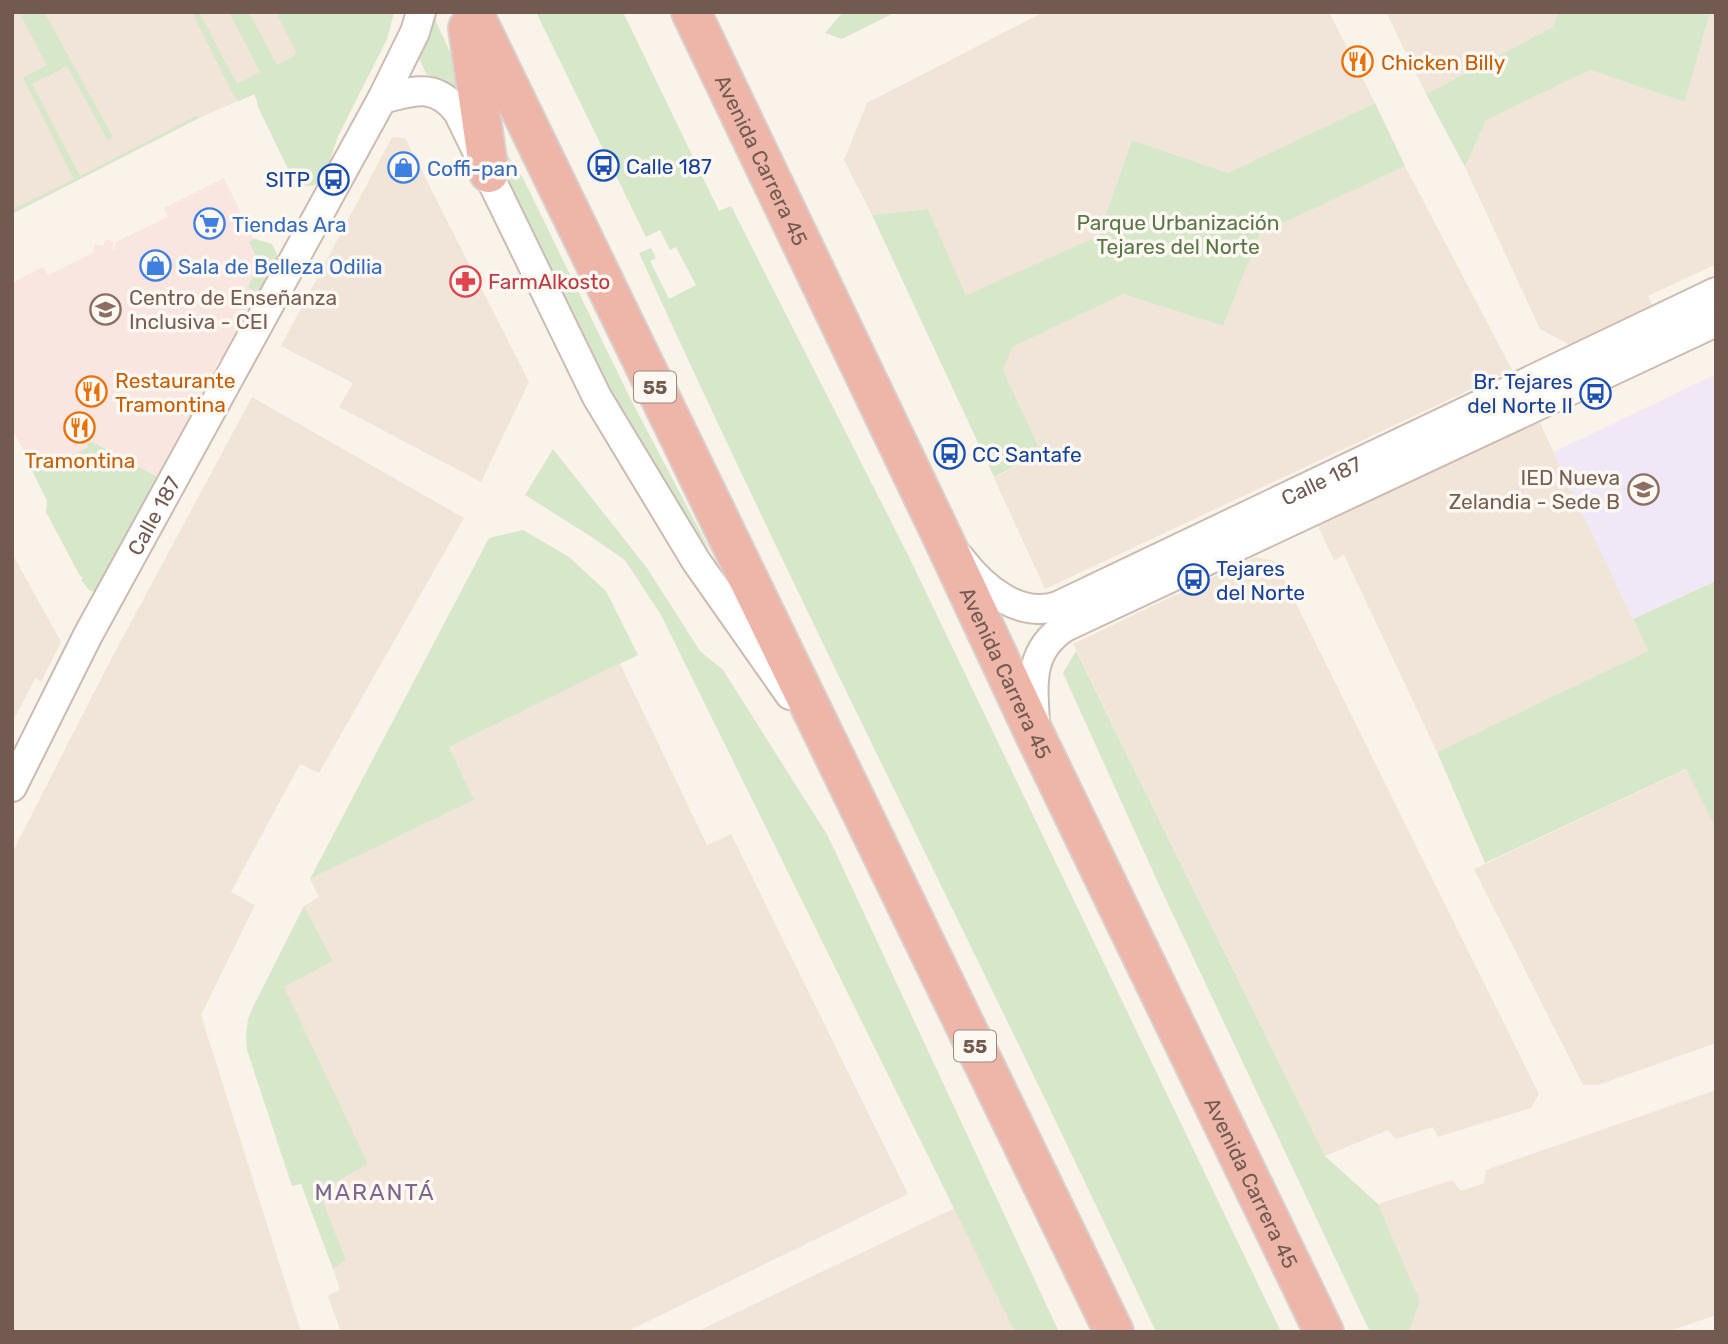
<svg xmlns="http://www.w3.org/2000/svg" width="1728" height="1344" viewBox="0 0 1728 1344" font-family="Rubik,sans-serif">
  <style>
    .residential { fill: #f1e5da }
    .commercial { fill: #f9e6e0 }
    .education { fill: #f0e7f7 }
    .green { fill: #d7e7ca }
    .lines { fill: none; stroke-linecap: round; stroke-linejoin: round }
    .minor-casing { stroke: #ccbbb1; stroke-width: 32 }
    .highway-casing { stroke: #d8d1ce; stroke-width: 42 }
    .minor { stroke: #fff; stroke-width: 28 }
    .highway { stroke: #edb6a9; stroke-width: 38 }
    .labels { text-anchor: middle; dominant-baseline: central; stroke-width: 7; stroke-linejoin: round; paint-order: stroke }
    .shield { fill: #fdf8f1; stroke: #9c8980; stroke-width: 2 }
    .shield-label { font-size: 19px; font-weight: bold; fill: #735a50 }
    .food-label { font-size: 21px; fill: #c56008; stroke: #fdf8f1; text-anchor: start }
    .street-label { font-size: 21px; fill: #735a50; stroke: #fdf8f1 }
    .transit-label { font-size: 21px; fill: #164399; stroke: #fdf8f1; text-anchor: start }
    .shop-label { font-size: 21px; fill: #366cbe; stroke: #fdf8f1; text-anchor: start }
    .park-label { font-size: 21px; fill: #5a774a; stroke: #fdf8f1 }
    .health-label { font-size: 21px; fill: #be3a42; stroke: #fdf8f1; text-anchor: start }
    .education-label { font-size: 21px; fill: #785e54; stroke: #fdf8f1; text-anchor: start }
    .neighbourhood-label { font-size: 23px; letter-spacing: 2px; fill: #7f688e; stroke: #fdf8f1 }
  </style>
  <rect width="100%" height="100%" fill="#faf3ea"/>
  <path class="residential" d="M 12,12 L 394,12 L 387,39 L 338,136 L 323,181 L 313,186 L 303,186 L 293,179 L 259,109 L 254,94 L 199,118 L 12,214 Z
    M 1044,12 L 1329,12 L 1375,103 L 1228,173 L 1132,140 L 1098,236 L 966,295 L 928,209 L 872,215 L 844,160 L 867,103 Z
    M 1386,12 L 1558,12 L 1553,27 L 1426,94 Z
    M 1710,12 L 1716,12 L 1716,264 L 1648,296 L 1652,305 L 1572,346 L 1540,329 L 1465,167 L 1486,120 L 1590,70 L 1685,102 Z
    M 392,137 L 405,138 L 529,382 L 481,482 L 339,407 L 353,383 L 281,346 Z
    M 1405,166 L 1512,370 L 1045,589 L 994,478 L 1041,452 L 1003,370 L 1013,347 L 1123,294 L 1223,326 L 1260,234 Z
    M 252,397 L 464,518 L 319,773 L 300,764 L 231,892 L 255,905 L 201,1015 L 301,1332 L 12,1332 L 12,853 L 108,665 Z
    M 1539,421 L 1648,651 L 1437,752 L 1344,555 L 1334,560 L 1318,526 Z
    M 12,553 L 61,642 L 41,682 L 36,677 L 12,723 Z
    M 1255,557 L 1275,561 L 1539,1094 L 1531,1108 L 1438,1137 L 1433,1127 L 1396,1139 L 1388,1130 L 1325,1156 L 1073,644 Z
    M 620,664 L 707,845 L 731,834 L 908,1194 L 626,1332 L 341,1332 L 328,1296 L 340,1289 L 333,1269 L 346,1260 L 318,1192 L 284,987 L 333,961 L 304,906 L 319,897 L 310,879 L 474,800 L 449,747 Z
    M 1687,769 L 1716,829 L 1716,1043 L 1598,1085 L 1583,1085 L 1474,869 Z
    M 1716,1090 L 1716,1315 L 1667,1332 L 1409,1332 L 1420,1301 L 1378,1204 L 1452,1180 L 1461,1191 L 1484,1183 L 1486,1170 Z
    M 955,1208 L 1015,1332 L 696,1332 Z"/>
  <path class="commercial" d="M 224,178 L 253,238 L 272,244 L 283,268 L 226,362 L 218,359 L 213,375 L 219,379 L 213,390 L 206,387 L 200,397 L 199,397 L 193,406 L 200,410 L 95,592 L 90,591 L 81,580 L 83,578 L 79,574 L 46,512 L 47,501 L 29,464 L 32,462 L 27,455 L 26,455 L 12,429 L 12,283 L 43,267 L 48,275 L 92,253 L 95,244 L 103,246 L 106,239 L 114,242 L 112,249 L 114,250 L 116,242 L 168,217 L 164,208 Z"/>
  <path class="education" d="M 1716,374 L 1716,581 L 1633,619 L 1554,452 Z"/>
  <path class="green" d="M 19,12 L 44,12 L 113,137 L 108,141 L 67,66 L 32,84 L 80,176 L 198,115 L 199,118 L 12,214 L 12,210 L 74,179 L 23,78 L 47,65 Z
    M 192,12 L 199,12 L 237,84 L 260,72 L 229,12 L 249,12 L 277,65 L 297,54 L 276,12 L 394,12 L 387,39 L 338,136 L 323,181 C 311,187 304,187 293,179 L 259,109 L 255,94 L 239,101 L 234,96 Z
    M 536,12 L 623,12 L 719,211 L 731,206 L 910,559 L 1281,1332 L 1156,1332 C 987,971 804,616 639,253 L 651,248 L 656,258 L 650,261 L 669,299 L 696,285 L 676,247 L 670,250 L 660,230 L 646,237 Z
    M 843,12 L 896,12 L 842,39 L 825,33 Z
    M 1558,12 L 1710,12 L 1685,102 L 1590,70 L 1486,120 L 1465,167 L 1426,94 L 1553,27 Z
    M 433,15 L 460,74 L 465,102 L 441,79 L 426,74 L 418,56 Z
    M 1375,103 L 1405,166 L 1260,234 L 1223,326 L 1123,294 L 1013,347 L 1003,370 L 1041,452 L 994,477 L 872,215 L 928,209 L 966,295 L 1098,236 L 1132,140 L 1228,173 Z
    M 496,137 L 524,180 L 631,400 L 712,554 L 637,445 L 510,190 Z
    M 254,239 L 272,244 L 283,268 L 261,295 L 248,287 C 259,265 261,264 249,242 Z
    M 92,442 L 165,481 L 100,591 L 90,591 L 81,580 L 83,578 L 79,574 L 46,512 L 47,501 L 29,464 L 32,463 L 30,459 C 37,458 41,461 48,462 C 61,464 76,453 88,447 L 87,444 Z
    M 553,449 L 647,568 L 700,651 L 723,670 L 828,836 L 1059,1332 L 1015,1332 L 661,615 L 625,560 L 587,534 L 525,495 Z
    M 523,530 L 569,557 L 606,591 L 638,655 L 449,747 L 474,800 L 310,879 L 489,538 Z
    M 1716,581 L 1716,829 L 1686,769 L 1485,863 L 1437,752 L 1648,651 L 1633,619 Z
    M 1076,651 L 1325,1156 L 1378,1204 L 1420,1301 L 1409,1332 L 1370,1332 L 1160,887 L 1063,673 Z
    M 304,906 L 333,961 L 284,987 L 368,1164 L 319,1192 L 346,1260 L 333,1269 L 301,1184 L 292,1186 L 247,1050 L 246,1035 L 248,1019 L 253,1007 Z"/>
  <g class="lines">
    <defs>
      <g id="minor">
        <path d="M 382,99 C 414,91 435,82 458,112 L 597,397 L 696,561 L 790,695"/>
        <path id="s1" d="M 960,558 C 983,588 1019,619 1058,606 L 1716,292"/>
        <path d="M 1035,723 C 1033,684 1028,651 1065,627 L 1716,322"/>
        <path id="s2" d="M 12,787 L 88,635 L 382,99 L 415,32 L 421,12"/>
      </g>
      <g id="highway">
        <path d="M 473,12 L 1114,1332"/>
        <path id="s3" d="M 691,12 L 941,534 L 1035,735 L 1324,1332"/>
        <path d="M 468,28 L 489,173"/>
      </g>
    </defs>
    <use href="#minor" class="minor-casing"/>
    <use href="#highway" class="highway-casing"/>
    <use href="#minor" class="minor"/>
    <use href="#highway" class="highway"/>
  </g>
  <defs>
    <symbol id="restaurant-ring" viewBox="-11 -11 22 22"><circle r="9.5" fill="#fdf8f1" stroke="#e8710a" stroke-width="1.5"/><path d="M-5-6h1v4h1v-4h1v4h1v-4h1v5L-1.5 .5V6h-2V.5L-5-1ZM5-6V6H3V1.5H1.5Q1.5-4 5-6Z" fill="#e8710a"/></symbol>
    <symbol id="bus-ring" viewBox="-11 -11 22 22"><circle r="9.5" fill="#fdf8f1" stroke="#1a4fb4" stroke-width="1.5"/><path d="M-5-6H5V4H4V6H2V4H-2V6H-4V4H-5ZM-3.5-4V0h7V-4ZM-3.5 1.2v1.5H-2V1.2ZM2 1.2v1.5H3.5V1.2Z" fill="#1a4fb4"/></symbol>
    <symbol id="shop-ring" viewBox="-11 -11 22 22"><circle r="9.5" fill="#fdf8f1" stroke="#3f7fe0" stroke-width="1.5"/><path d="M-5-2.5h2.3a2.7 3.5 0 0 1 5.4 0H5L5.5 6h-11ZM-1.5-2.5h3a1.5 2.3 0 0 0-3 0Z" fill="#3f7fe0"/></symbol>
    <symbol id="supermarket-ring" viewBox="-11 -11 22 22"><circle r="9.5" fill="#fdf8f1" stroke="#3f7fe0" stroke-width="1.5"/><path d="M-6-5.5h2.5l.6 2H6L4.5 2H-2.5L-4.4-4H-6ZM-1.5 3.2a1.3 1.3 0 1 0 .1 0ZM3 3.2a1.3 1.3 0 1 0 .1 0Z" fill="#3f7fe0"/></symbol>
    <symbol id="pharmacy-ring" viewBox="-11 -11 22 22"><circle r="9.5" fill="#fdf8f1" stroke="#e0444e" stroke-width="1.5"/><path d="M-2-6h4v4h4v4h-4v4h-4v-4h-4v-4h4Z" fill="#e0444e"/></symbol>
    <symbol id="school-ring" viewBox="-11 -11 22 22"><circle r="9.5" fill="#fdf8f1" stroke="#8d6e63" stroke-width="1.5"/><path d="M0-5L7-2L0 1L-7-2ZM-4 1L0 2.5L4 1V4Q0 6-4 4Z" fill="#8d6e63"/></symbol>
  </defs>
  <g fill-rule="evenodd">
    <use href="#restaurant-ring" x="1340" y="44" width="35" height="35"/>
    <use href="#bus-ring" x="586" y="148" width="35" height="35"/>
    <use href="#shop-ring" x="386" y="150" width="35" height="35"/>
    <use href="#bus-ring" x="316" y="162" width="35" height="35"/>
    <use href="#supermarket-ring" x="192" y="206" width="35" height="35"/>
    <use href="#shop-ring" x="138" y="248" width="35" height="35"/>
    <use href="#pharmacy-ring" x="448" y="264" width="35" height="35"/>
    <use href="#school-ring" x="88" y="292" width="35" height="35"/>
    <use href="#restaurant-ring" x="74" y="374" width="35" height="35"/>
    <use href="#bus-ring" x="1578" y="376" width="35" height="35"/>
    <use href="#restaurant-ring" x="62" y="410" width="35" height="35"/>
    <use href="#bus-ring" x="932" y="436" width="35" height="35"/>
    <use href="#school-ring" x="1626" y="472" width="35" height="35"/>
    <use href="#bus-ring" x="1176" y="562" width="35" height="35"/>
  </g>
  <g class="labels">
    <g class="shield">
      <rect x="634" y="371.5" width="42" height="31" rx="5"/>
      <rect x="954" y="1030.5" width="42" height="31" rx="5"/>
    </g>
    <g class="shield-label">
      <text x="655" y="387">55</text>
      <text x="975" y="1046">55</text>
    </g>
    <g class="food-label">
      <text x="1381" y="62">Chicken Billy</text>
      <text x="115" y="380">Restaurante<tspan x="115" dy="24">Tramontina</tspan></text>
      <text x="80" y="460" text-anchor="middle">Tramontina</text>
    </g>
    <g class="street-label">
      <text stroke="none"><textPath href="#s3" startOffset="164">Avenida Carrera 45</textPath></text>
      <text stroke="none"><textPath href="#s1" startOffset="408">Calle 187</textPath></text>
      <text stroke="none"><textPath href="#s2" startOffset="306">Calle 187</textPath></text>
      <text stroke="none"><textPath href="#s3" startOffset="732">Avenida Carrera 45</textPath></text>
      <text stroke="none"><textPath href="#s3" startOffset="1298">Avenida Carrera 45</textPath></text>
    </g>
    <g class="transit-label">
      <text x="626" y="166">Calle 187</text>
      <text x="310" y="179" text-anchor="end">SITP</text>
      <text x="1573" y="381" text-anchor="end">Br. Tejares<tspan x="1573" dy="24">del Norte II</tspan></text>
      <text x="972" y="454">CC Santafe</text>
      <text x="1216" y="568">Tejares<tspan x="1216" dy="24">del Norte</tspan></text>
    </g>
    <g class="shop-label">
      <text x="427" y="168">Coffi-pan</text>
      <text x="232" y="224">Tiendas Ara</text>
      <text x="178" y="266">Sala de Belleza Odilia</text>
    </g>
    <g class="park-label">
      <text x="1178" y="222">Parque Urbanización<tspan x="1178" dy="24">Tejares del Norte</tspan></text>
    </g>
    <g class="health-label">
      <text x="488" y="281">FarmAlkosto</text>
    </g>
    <g class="education-label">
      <text x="129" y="297">Centro de Enseñanza<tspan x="129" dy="24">Inclusiva - CEI</tspan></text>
      <text x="1620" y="477" text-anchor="end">IED Nueva<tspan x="1620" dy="24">Zelandia - Sede B</tspan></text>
    </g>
    <g class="neighbourhood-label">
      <text x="375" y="1192">MARANTÁ</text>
    </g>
  </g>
  <rect width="1728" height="1344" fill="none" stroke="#735a50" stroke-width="28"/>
</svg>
